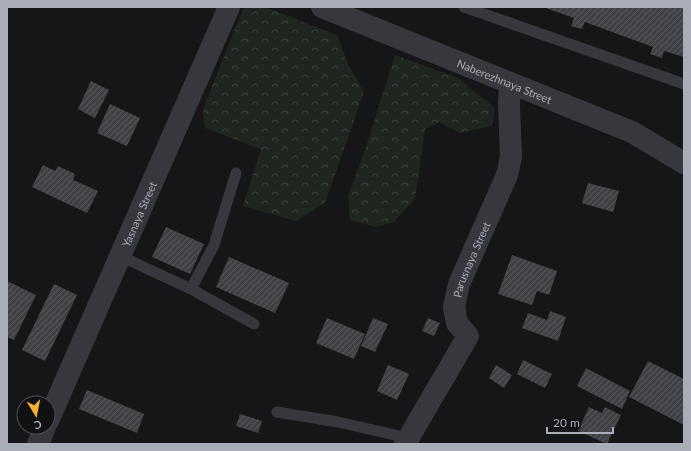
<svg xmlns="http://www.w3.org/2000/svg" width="691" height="451" viewBox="0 0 691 451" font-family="Lato,sans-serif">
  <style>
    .forest { fill: url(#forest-crowns) }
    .building { fill: url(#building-hatch) }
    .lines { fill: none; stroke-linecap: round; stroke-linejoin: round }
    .lane { stroke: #37383d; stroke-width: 11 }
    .street { stroke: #37383d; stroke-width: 22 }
    .labels { text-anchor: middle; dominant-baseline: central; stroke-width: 4; stroke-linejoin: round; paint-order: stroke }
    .street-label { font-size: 11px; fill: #a8adb8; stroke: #111113 }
  </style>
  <defs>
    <pattern id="forest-crowns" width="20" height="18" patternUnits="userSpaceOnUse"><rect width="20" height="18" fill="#1e261f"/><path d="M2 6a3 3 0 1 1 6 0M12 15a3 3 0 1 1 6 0" fill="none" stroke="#3c433d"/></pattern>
    <pattern id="building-hatch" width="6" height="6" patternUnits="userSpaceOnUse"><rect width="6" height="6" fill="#404145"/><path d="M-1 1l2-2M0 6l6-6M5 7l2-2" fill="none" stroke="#595a5e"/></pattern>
  </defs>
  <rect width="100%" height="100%" fill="#161618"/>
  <path class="forest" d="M 249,7 L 265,7 L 337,35 L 348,64 L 364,92 L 325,203 L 296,221 L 243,206 L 261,149 L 205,128 L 203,109 L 243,9 Z
    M 395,55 L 458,78 L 495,108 L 492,126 L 460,133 L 439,122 L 425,129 L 415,199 L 394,222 L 376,227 L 350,220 L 348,196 L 366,147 Z"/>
  <path class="building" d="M 543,7 L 684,7 L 684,57 L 664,51 L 662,58 L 650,54 L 653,47 L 585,22 L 582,29 L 571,26 L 574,18 Z
    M 91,81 L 109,90 L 95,118 L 78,109 Z
    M 110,104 L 140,118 L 127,146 L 97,133 Z
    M 43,165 L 55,171 L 58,166 L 75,174 L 73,180 L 98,191 L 87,213 L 32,187 Z
    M 588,183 L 619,191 L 613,212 L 582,203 Z
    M 166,227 L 204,244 L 190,274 L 152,257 Z
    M 512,255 L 557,271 L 549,295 L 537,291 L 532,305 L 498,294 Z
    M 229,257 L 289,283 L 275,313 L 216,287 Z
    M 7,281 L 36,295 L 14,340 L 7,337 Z
    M 54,284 L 77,295 L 45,361 L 22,350 Z
    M 550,311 L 566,317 L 558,341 L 522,328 L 528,313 L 547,320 Z
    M 327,318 L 365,334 L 354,359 L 316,343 Z
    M 373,318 L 388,324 L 375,352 L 361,346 Z
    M 428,318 L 440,323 L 434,336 L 422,331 Z
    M 523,360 L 552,374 L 545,388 L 517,374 Z
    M 648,361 L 684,379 L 684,425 L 629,397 Z
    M 388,365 L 409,374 L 397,400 L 377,391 Z
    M 496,365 L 512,375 L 504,388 L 489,378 Z
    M 586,368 L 630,391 L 622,409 L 577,386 Z
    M 87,390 L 144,414 L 137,433 L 79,409 Z
    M 589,407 L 602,413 L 605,407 L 621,415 L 607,444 L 578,431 Z
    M 240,414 L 262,421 L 258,433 L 236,426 Z"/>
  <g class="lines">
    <path class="lane" d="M 464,7 L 684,84
      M 120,256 L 191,289 L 254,324
      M 191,289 L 214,245 L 236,173
      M 277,412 L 338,422 L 408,438"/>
    <g class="street">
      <path id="s1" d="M 322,7 L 632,132 L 684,163"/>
      <path id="s2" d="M 48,421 L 229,7"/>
      <path d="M 38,444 L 45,427"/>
      <path id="s3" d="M 405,444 L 468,336 L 457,323 L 454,307 L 459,284 L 507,175 L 511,157 L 509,105 L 510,83"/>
    </g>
  </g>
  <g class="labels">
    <g class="street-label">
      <text stroke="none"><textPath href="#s1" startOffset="197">Naberezhnaya Street</textPath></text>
      <text stroke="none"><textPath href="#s2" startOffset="226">Yasnaya Street</textPath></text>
      <text stroke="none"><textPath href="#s3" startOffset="209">Parusnaya Street</textPath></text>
    </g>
  </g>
  <rect width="691" height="451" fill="none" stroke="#a8adb8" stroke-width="16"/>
  <g transform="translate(36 415) rotate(170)"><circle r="19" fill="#111113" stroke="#4d4f55"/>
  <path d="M0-3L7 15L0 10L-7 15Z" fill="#f2b134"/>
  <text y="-6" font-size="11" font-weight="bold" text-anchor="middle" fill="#a8adb8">С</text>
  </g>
  <path d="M547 427v6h66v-6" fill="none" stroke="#a8adb8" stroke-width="2"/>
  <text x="553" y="427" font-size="12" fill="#a8adb8" stroke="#111113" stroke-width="3" paint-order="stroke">20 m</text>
</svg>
